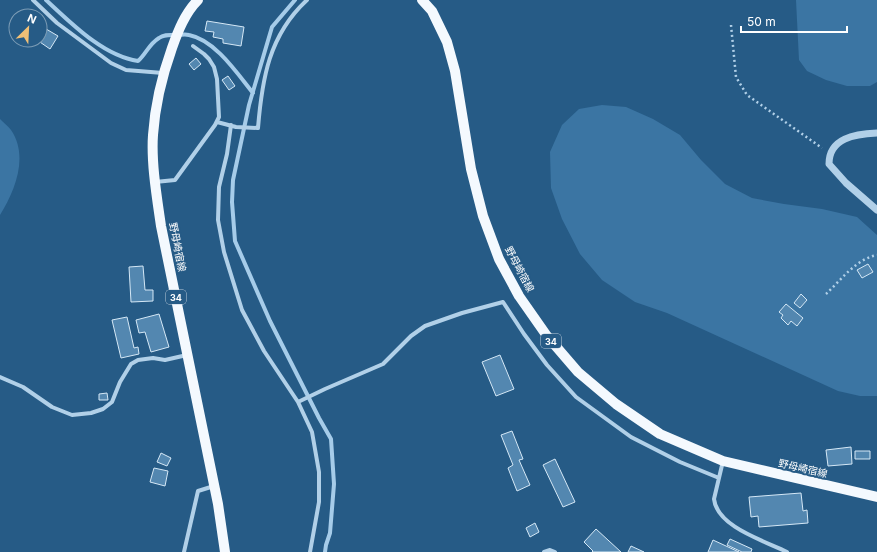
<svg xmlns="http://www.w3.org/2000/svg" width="877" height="552" viewBox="0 0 877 552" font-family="Inter,'Noto Sans JP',sans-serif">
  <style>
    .green { fill: #3b75a3 }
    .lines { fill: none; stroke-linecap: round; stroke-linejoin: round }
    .stream { stroke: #a6cce9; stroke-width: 4 }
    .building { fill: #5387b0; stroke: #d5e8f6 }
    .path { stroke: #b1d0e8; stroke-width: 2.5; stroke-dasharray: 2 3; stroke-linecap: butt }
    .minor { stroke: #b1d0e8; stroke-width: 4 }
    .tertiary { stroke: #b1d0e8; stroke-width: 7 }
    .primary { stroke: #f4f9fe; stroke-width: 10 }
    .labels { text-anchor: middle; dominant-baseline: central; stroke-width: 4; stroke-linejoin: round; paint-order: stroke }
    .shield { fill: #265b86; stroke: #becedb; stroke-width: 1 }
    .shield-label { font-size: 9px; font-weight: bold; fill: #fff }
    .street-label { font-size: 10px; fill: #fff; stroke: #265b86 }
  </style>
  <rect width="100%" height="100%" fill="#265b86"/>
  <path class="green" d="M 796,0 L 877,0 L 877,82 L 870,86 L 847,86 L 826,80 L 807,71 L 799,60 Z
    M 602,105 L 626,107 L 653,119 L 680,135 L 701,160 L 725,184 L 752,198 L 784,204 L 822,209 L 857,217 L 877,235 L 877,396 L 860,396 L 838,391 L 667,313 L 635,302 L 602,280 L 580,254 L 562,219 L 551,188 L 550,152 L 562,125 L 579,109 Z
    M 0,119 C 3,122 8,126 11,130 C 29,156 15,191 0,215 Z"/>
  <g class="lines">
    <path class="stream" d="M 46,0 C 71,23 103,56 138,61 C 146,54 149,44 159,38 C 164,34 170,35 177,35 C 181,35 185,34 189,35 C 215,40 237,73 253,93
      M 295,0 L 272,27 L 249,105 L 233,180 L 232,202 L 235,241 L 270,321 L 319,418 L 331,439 L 334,484 L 330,533 L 326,545 L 325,552"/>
  </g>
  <path class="building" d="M 207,21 L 244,27 L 241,46 L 223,43 L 223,39 L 213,37 L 214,32 L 205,31 Z
    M 41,26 L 58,36 L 50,49 L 37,40 L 40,40 Z
    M 196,58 L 201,64 L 194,70 L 189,64 Z
    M 228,76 L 235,86 L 229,90 L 222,80 Z
    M 868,264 L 873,272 L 862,278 L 857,270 Z
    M 143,266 L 145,290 L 153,290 L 153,301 L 131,302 L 129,267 Z
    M 801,294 L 807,300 L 800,308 L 794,303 Z
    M 786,304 L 803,318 L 797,326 L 791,321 L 788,325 L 781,318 L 783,315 L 779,312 Z
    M 159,314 L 169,347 L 151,352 L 145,332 L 139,333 L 136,320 Z
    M 127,317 L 134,348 L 138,347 L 139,354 L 121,358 L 112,320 Z
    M 500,355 L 514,389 L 496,396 L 482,362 Z
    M 107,393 L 108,400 L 99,400 L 99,394 Z
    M 512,431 L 523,459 L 519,460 L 530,485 L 517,491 L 508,468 L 513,465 L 501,435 Z
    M 851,447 L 852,464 L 828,466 L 826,450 Z
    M 855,451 L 870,451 L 870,459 L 855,459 Z
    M 161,453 L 171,458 L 167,466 L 157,462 Z
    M 555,459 L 575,502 L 563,507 L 543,465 Z
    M 154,468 L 168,471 L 165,486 L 150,482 Z
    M 801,493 L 803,511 L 807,510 L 808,523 L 759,527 L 758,516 L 751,517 L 749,497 Z
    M 535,523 L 539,532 L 530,537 L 526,528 Z
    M 596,529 L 621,552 L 592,552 L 593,551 L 584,542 Z
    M 730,539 L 752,549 L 751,552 L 742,552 L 727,545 Z
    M 713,540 L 739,552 L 708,552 Z
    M 631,546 L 644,552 L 628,552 Z"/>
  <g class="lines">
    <path class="path" d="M 731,25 L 736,77 L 747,95 L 822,148
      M 826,294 C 841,280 856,259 877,255"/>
    <path class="minor" d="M 33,0 L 57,23 L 111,63 L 126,70 L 163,73
      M 217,122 L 236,127 L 258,128 C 262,79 269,35 307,0
      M 231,125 L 227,154 L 219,187 L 218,220 L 224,252 L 242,310 L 264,351 L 298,402 L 312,432 L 319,472 L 319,502 L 310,552
      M 155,182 L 175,180 L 215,125 L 219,117 L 217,79 L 214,67 L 209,59 L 204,54 L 193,46
      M 0,377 L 23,387 L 52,407 L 72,415 L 91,413 L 103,409 L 112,402 L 120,382 L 131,364 L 138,360 L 153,358 L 165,360 L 187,355
      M 298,402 L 325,389 L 383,364 L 411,336 L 425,326 L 462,313 L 503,302 L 524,334 L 547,365 L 576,397 L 631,437 L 680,462 L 719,478
      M 723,461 L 714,499 C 717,527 765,541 787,552
      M 184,552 L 198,491 L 214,486
      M 544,552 L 550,550 L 555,552"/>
    <path class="tertiary" d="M 877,133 C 855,134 829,138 829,164 L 846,183 L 877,210"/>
    <path class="primary" d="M 198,0 C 185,13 178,31 172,48 C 162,76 155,105 153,135 C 151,163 157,198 161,226 L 218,504 L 225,552
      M 422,0 L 432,11 L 447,42 L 455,71 L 471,169 L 483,216 L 499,259 L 519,296 L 547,336 L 578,372 L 616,404 L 660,434 L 723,461 L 877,497"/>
  </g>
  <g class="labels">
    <g class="shield">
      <rect x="166" y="290" width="20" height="14" rx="3"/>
      <rect x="541" y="334" width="20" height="14" rx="3"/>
    </g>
    <g class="shield-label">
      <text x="176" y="297">34</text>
      <text x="551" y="341">34</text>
    </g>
    <g class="street-label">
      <text transform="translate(178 247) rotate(79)">野母崎宿線</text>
      <text transform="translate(520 269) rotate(62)">野母崎宿線</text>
      <text transform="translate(803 468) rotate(13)">野母崎宿線</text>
    </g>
  </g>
  <g transform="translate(28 28) rotate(24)"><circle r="19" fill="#265b86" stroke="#7d9db6"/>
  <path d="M0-3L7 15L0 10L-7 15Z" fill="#f1c076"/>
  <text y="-6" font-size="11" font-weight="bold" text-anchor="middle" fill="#ffffff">N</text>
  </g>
  <path d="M741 26v6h106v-6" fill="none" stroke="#ffffff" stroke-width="2"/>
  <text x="747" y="26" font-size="12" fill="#ffffff" stroke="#265b86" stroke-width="3" paint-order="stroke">50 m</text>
</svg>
